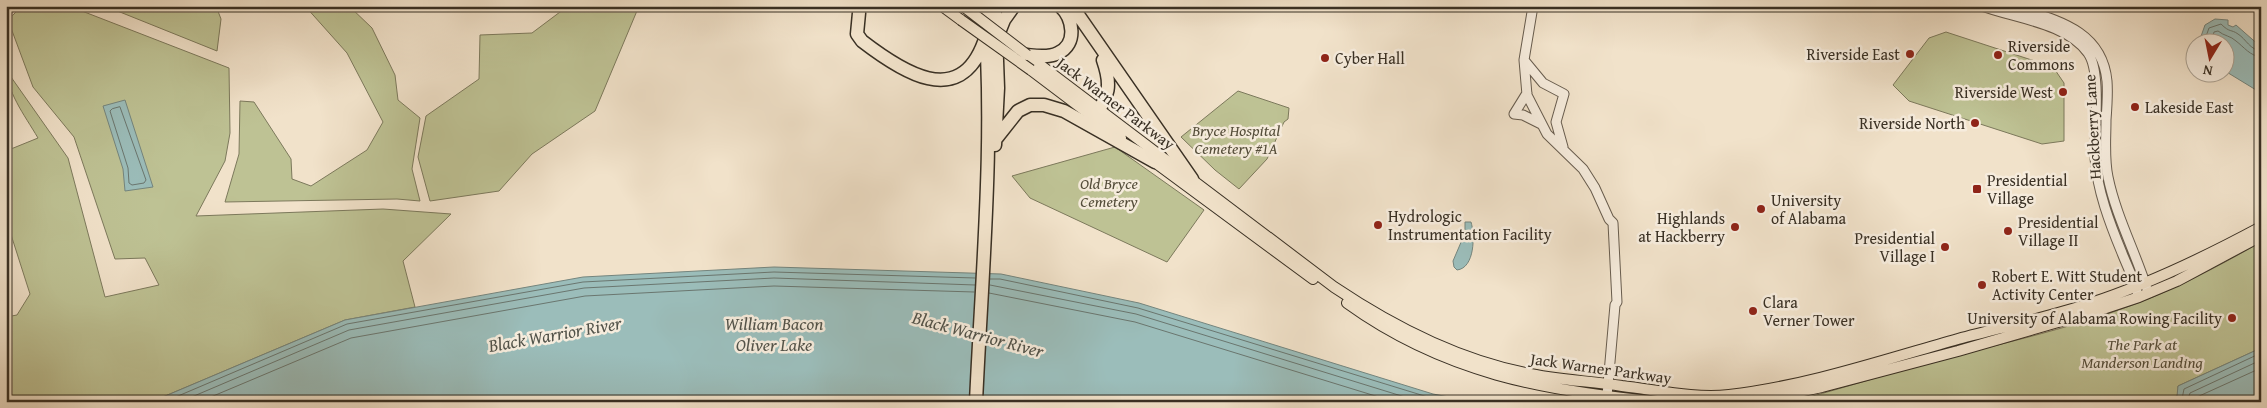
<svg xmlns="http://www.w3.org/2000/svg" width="2267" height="408" viewBox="0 0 2267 408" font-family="'Gentium Book Plus',serif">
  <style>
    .green { fill: #bec294; stroke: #7c795c }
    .water { fill: #9bbdba; stroke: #74857e }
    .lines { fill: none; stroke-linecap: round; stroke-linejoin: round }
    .shore { stroke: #6a766f; stroke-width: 1 }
    .minor-casing { stroke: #675c4e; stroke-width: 11 }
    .major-casing { stroke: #393024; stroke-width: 12 }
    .highway-casing { stroke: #393024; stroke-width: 15 }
    .minor { stroke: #f6ecdd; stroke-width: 9 }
    .major { stroke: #f1e2ca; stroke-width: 10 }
    .highway { stroke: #f1e2ca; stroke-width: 12 }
    .major-bridge-casing { stroke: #393024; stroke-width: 12; stroke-linecap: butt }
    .major-bridge { stroke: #f1e2ca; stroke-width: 10 }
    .poi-dot { fill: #8f2418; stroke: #f6ecdd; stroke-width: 2 }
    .labels { text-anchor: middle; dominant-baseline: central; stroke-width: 5; stroke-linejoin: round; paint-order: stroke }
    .poi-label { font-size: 16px; fill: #393024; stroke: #f6ecdd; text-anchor: start }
    .street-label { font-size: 16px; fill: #393024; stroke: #f6ecdd }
    .park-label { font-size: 16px; font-style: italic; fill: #544d3a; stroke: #f6ecdd }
    .water-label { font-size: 18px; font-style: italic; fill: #52534a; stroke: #f6ecdd }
  </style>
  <rect width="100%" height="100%" fill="#f1e2ca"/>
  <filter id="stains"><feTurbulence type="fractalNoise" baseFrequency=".004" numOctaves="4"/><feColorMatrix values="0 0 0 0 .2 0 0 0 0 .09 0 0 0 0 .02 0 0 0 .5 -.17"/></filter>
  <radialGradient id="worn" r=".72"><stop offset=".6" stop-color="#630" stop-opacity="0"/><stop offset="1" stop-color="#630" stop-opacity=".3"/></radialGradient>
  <path class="green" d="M 22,6 L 69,6 L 229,68 L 230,133 L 225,161 L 196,216 L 383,209 L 451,214 L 403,261 L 415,307 L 345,320 L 151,402 L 6,402 L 6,317 L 17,315 L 30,294 L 6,219 L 6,170 L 9,169 L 6,164 L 6,151 L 38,138 C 24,114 6,92 6,64 L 11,77 L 68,158 L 105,297 L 159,285 L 145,258 L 115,259 L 74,137 L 33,87 L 8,20 Z
    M 105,6 L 216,6 L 221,19 L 217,51 Z
    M 305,6 L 349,6 L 372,28 L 395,75 L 398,100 L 420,118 L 412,169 L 420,201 L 397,199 L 225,202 L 239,154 L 240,101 L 254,102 L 291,159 L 292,179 L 311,186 L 367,150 L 383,122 L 347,53 Z
    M 568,6 L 639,6 L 595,111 L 532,154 L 499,191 L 430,201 L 418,157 L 426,116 L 479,79 L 480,35 L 532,33 Z
    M 1946,32 L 2053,67 L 2064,83 L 2064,141 L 2042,144 L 1909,101 L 1893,85 L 1929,38 Z
    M 1238,91 L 1289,108 L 1288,119 L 1284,122 L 1267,159 L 1239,189 L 1215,170 L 1181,137 Z
    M 1115,147 L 1204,210 L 1167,262 L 1030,198 L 1012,176 Z
    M 2261,242 L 2261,348 L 2178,386 L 2178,396 L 2153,402 L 1790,402 C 1834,391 1877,377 1921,365 C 2000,343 2083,327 2160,294 C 2194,279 2228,261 2261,242 Z"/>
  <path class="water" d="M 2215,19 L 2228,20 L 2228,25 L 2233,27 L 2236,25 L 2261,47 L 2261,93 L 2225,71 L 2224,42 L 2199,42 L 2205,25 Z
    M 125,100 L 153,187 L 125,191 L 123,169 L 103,106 Z
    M 1465,222 L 1471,222 C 1475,235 1475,268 1457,270 L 1454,267 L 1453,261 L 1465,233 Z
    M 774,267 L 1001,274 L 1139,303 L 1433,394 L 1476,402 L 151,402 L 345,320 L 583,277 Z
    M 2261,348 L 2261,402 L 2153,402 L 2177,396 L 2178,386 Z"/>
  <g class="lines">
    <path class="shore" d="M 2204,42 L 2209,28 L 2221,24 C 2230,33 2231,29 2238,34 C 2246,39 2250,50 2261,51
      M 2211,42 L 2214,32 L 2218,31 C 2224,36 2231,36 2236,41 C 2244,47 2250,56 2261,57
      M 120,107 L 146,180 L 144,183 L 132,185 L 129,183 L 128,168 L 110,111 L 112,109 Z
      M 990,279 L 1000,279 L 1138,308 L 1431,398 L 1449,402
      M 990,285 L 1136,314 L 1421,402
      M 989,293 L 1135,322 L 1395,402
      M 164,402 L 347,324 L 583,282 L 774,272 L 975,278
      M 180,402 L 349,330 L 584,288 L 774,278 L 975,285
      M 199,402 L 351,338 L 585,296 L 774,286 L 974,292
      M 2177,402 L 2182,399 L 2184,389 L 2261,353
      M 2187,402 L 2190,393 L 2261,360
      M 2195,402 L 2197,397 L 2261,368"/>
    <defs>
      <path id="minor" d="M 1533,6 L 1524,60 L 1527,95 L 1547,134 L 1583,169 L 1595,188 L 1609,219 L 1613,223 L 1617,302 L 1615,305 L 1607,396
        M 1982,6 C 2014,18 2067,23 2088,53 C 2102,72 2094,133 2095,158 C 2097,190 2110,224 2122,253 C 2127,266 2134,279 2137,292
        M 2013,6 C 2055,20 2102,29 2107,81 C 2108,94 2107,107 2106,120 C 2106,139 2104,158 2108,177 C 2116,216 2135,251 2147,289
        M 1524,60 L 1543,83 L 1564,94 L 1556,122 L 1563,147
        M 1527,93 L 1514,114 L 1523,115 L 1541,124"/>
      <path id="major" d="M 942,6 L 961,20
        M 1027,55 L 1334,287 C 1392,326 1456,359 1525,373 C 1557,380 1589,381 1622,386 C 1657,390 1695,399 1729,395 C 1807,386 1883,360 1958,339 C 2002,327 2047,318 2091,303 C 2146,285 2209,255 2261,227
        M 1031,70 L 1121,138
        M 1149,158 L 1313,279
        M 1347,303 C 1444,373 1544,391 1661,402
        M 1751,402 L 1822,387 L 1958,351 L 2103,309 L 2139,297 L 2177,281 L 2261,236"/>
      <path id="highway" d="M 995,6 L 998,88 L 995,145
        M 1072,6 L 1192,179
        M 859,13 L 857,34 L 862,41 C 901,71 959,110 984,42
        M 998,35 L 1004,20 L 1014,6
        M 1027,55 C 1037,56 1049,58 1058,53 C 1078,44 1073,18 1060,6
        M 1094,118 C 1109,95 1112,86 1103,60
        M 995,140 L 1018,111 L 1030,105 L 1044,105 L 1064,111 L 1155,162
        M 976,402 C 982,270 995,137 984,6"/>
    </defs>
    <use href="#minor" class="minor-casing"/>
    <use href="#major" class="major-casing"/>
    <use href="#highway" class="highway-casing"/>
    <use href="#minor" class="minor"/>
    <use href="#major" class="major"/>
    <use href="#highway" class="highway"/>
    <defs>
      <path id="major-bridge" d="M 963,6 L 1027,55
        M 961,20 L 1031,70"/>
    </defs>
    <use href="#major-bridge" class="major-bridge-casing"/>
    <use href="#major-bridge" class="major-bridge"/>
  </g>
  <g class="poi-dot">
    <circle cx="1910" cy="54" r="5"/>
    <circle cx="1998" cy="55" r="5"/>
    <circle cx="1325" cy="58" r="5"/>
    <circle cx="2063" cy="92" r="5"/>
    <circle cx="2135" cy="107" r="5"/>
    <circle cx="1975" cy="123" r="5"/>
    <rect x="1972" y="184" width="10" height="10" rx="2.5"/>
    <circle cx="1761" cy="209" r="5"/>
    <circle cx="1378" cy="225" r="5"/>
    <circle cx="1735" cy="227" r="5"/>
    <circle cx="2008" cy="231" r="5"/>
    <circle cx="1945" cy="247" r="5"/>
    <circle cx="1982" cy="285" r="5"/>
    <circle cx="1753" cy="311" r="5"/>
    <circle cx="2232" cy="318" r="5"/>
  </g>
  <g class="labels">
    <g class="poi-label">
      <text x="2008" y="46">Riverside<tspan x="2008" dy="18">Commons</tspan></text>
      <text x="1900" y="54" text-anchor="end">Riverside East</text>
      <text x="1335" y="58">Cyber Hall</text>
      <text x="2053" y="92" text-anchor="end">Riverside West</text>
      <text x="2145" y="107">Lakeside East</text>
      <text x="1965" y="123" text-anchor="end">Riverside North</text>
      <text x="1987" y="180">Presidential<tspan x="1987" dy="18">Village</tspan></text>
      <text x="1771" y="200">University<tspan x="1771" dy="18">of Alabama</tspan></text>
      <text x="1388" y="216">Hydrologic<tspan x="1388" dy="18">Instrumentation Facility</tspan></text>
      <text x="1725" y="218" text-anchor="end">Highlands<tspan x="1725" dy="18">at Hackberry</tspan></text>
      <text x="2018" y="222">Presidential<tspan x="2018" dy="18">Village II</tspan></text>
      <text x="1935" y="238" text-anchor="end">Presidential<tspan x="1935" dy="18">Village I</tspan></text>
      <text x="1992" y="276">Robert E. Witt Student<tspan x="1992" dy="18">Activity Center</tspan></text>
      <text x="1763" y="302">Clara<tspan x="1763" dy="18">Verner Tower</tspan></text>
      <text x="2222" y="318" text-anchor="end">University of Alabama Rowing Facility</text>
    </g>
    <g class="street-label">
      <text transform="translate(1116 103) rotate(37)">Jack Warner Parkway</text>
      <text transform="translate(2092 127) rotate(-93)">Hackberry Lane</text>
      <text transform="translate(1601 368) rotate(8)">Jack Warner Parkway</text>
    </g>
    <g class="park-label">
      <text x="1236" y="130">Bryce Hospital<tspan x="1236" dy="18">Cemetery #1A</tspan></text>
      <text x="1109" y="183">Old Bryce<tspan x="1109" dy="18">Cemetery</tspan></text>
      <text x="2142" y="344">The Park at<tspan x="2142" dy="18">Manderson Landing</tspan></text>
    </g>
    <g class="water-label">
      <text x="774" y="323">William Bacon<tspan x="774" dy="21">Oliver Lake</tspan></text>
      <text transform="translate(555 334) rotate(-10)">Black Warrior River</text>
      <text transform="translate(978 334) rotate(15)">Black Warrior River</text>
    </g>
  </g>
  <rect width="2267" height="408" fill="none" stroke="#f1e2ca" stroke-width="25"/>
  <rect x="8" y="8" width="2252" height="393" fill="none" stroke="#393024" stroke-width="2.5"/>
  <rect x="12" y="12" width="2242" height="383" fill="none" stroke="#393024"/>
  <g transform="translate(2210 58) rotate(190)"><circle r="24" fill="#f6ecdd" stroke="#aaa193"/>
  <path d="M0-4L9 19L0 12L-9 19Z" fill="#8f2418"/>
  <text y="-8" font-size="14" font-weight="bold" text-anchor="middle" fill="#393024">N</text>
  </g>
  <rect width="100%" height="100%" filter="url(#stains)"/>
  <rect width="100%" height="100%" fill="url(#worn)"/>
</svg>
